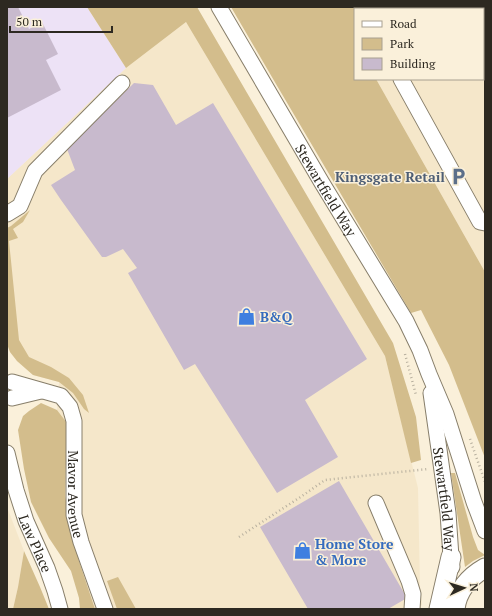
<svg xmlns="http://www.w3.org/2000/svg" width="492" height="616" viewBox="0 0 492 616" font-family="'PT Serif',serif">
  <style>
    .built { fill: #f5e7ca }
    .industrial { fill: #ede2f6 }
    .green { fill: #d3bd8c }
    .building { fill: #c8bacd }
    .lines { fill: none; stroke-linecap: round; stroke-linejoin: round }
    .minor-casing { stroke: #877e6a; stroke-width: 17 }
    .major-casing { stroke: #877e6a; stroke-width: 21 }
    .path { stroke: #b8b09f; stroke-width: 2.5; stroke-dasharray: 1 3; stroke-linecap: butt }
    .minor { stroke: #fff; stroke-width: 15 }
    .major { stroke: #fff; stroke-width: 19 }
    .labels { text-anchor: middle; dominant-baseline: central; stroke-width: 3; stroke-linejoin: round; paint-order: stroke }
    .service-label { font-size: 14px; font-weight: bold; fill: #4e5e75; stroke: #faf0da; text-anchor: end }
    .street-label { font-size: 14px; fill: #2d2921; stroke: #faf0da }
    .shop-label { font-size: 14px; font-weight: bold; fill: #366cbe; stroke: #faf0da; text-anchor: start }
  </style>
  <rect width="100%" height="100%" fill="#faf0da"/>
  <path class="built" d="M 381,7 L 485,7 L 485,272 L 376,79 L 483,79 L 483,9 L 380,9 Z
    M 186,22 L 385,356 L 418,488 L 420,586 L 422,604 L 420,609 L 95,609 L 79,561 L 65,496 L 67,423 L 57,410 L 59,382 L 33,375 L 17,361 L 10,352 L 7,344 L 7,179 L 126,68 Z
    M 7,507 L 24,551 L 18,587 L 13,609 L 7,609 Z"/>
  <path class="industrial" d="M 7,7 L 87,7 L 126,68 L 7,179 Z"/>
  <path class="green" d="M 87,7 L 197,7 L 393,343 L 416,417 L 421,460 L 411,463 L 385,356 L 186,22 L 126,68 Z
    M 231,7 L 381,7 L 380,9 L 355,9 L 355,79 L 376,79 L 485,272 L 485,458 L 449,365 L 421,310 L 411,313 L 276,84 Z
    M 30,210 L 23,222 L 13,229 L 18,238 L 9,241 L 19,340 L 29,357 L 51,367 L 69,378 L 83,395 L 89,413 L 84,409 L 73,393 L 59,382 L 33,375 L 17,361 L 10,352 L 7,344 L 7,228 L 11,226 Z
    M 41,403 L 57,410 L 67,423 L 65,496 L 79,561 L 95,609 L 80,609 L 79,598 L 71,571 L 49,538 L 31,502 L 24,469 L 18,430 L 23,416 L 29,411 Z
    M 451,473 L 455,473 L 473,537 L 478,550 L 485,555 L 473,561 L 465,567 Z
    M 24,551 L 40,587 L 49,609 L 13,609 L 18,587 Z
    M 118,577 L 136,609 L 117,609 L 107,581 Z"/>
  <path class="building" d="M 7,7 L 18,7 L 29,29 L 42,22 L 58,54 L 46,60 L 61,90 L 7,118 Z
    M 134,83 L 153,85 L 176,125 L 213,103 L 367,359 L 305,400 L 338,457 L 277,493 L 195,364 L 184,370 L 128,273 L 137,268 L 123,249 L 106,257 L 102,257 L 61,200 L 51,185 L 75,170 L 67,149 Z
    M 339,481 L 407,598 L 388,609 L 308,609 L 260,527 Z"/>
  <g class="lines">
    <defs>
      <g id="minor">
        <path id="s1" d="M 219,7 L 322,183 L 406,321 L 420,350 L 429,374 L 446,414 L 474,502 L 485,531"/>
        <path d="M 401,9 L 401,8"/>
        <path d="M 401,79 L 480,222 L 485,223"/>
        <path d="M 7,214 L 20,206 L 35,171 L 122,83"/>
        <path id="s2" d="M 12,382 L 61,396 L 70,407 L 74,421 L 74,515 L 81,542 L 105,609"/>
        <path id="s3" d="M 431,393 L 448,513 L 451,557 L 452,567"/>
        <path d="M 12,398 L 41,391"/>
        <path id="s4" d="M 7,453 L 16,490 L 26,521 L 47,568 L 55,591 L 60,609"/>
        <path d="M 376,503 L 409,581 L 413,594 L 412,609"/>
      </g>
      <path id="major" d="M 439,609 L 451,557
        M 455,609 C 457,591 469,577 485,568"/>
    </defs>
    <use href="#minor" class="minor-casing"/>
    <use href="#major" class="major-casing"/>
    <path class="path" d="M 405,354 L 416,395
      M 470,439 L 485,482
      M 239,537 L 302,496 L 325,480 L 428,469"/>
    <use href="#minor" class="minor"/>
    <use href="#major" class="major"/>
  </g>
  <defs>
    <symbol id="parking-bare" viewBox="-9 -9 18 18"><path d="M-3.5-5.5H1a3.5 3.5 0 0 1 0 7H-1V5.5H-3.5ZM-1-3.4V-.6H.8a1.4 1.4 0 0 0 0-2.8Z" fill="#5c6f8a" stroke="#faf0da" stroke-width="2.5" paint-order="stroke"/></symbol>
    <symbol id="shop-bare" viewBox="-9 -9 18 18"><path d="M-5-2.5h2.3a2.7 3.5 0 0 1 5.4 0H5L5.5 6h-11ZM-1.5-2.5h3a1.5 2.3 0 0 0-3 0Z" fill="#3f7fe0" stroke="#faf0da" stroke-width="2.5" paint-order="stroke"/></symbol>
  </defs>
  <g fill-rule="evenodd">
    <use href="#parking-bare" x="446" y="164" width="25" height="25"/>
    <use href="#shop-bare" x="234" y="304" width="25" height="25"/>
    <use href="#shop-bare" x="290" y="538" width="25" height="25"/>
  </g>
  <g class="labels">
    <g class="service-label">
      <text x="445" y="176">Kingsgate Retail</text>
    </g>
    <g class="street-label">
      <text stroke="none"><textPath href="#s1" startOffset="212">Stewartfield Way</textPath></text>
      <text stroke="none"><textPath href="#s2" startOffset="153">Mavor Avenue</textPath></text>
      <text stroke="none"><textPath href="#s3" startOffset="107">Stewartfield Way</textPath></text>
      <text stroke="none"><textPath href="#s4" startOffset="95">Law Place</textPath></text>
    </g>
    <g class="shop-label">
      <text x="260" y="316">B&amp;Q</text>
      <text x="315" y="543">Home Store<tspan x="315" dy="16">&amp; More</tspan></text>
    </g>
  </g>
  <rect width="492" height="616" fill="none" stroke="#2d2921" stroke-width="16"/>
  <rect x="354" y="8" width="130" height="72" fill="#faf0da" stroke="#a8a090"/>
  <rect x="362" y="21" width="20" height="6" fill="#ffffff" stroke="#a8a090"/>
  <text x="390" y="28" font-size="12" fill="#2d2921">Road</text>
  <rect x="362" y="38" width="20" height="12" fill="#d3bd8c" stroke="#a8a090"/>
  <text x="390" y="48" font-size="12" fill="#2d2921">Park</text>
  <rect x="362" y="58" width="20" height="12" fill="#c8bacd" stroke="#a8a090"/>
  <text x="390" y="68" font-size="12" fill="#2d2921">Building</text>
  <g transform="translate(464 588) rotate(86)" stroke="#faf0da" stroke-width="3" paint-order="stroke">
  <path d="M0-3L7 15L0 10L-7 15Z" fill="#2d2921"/>
  <text y="-6" font-size="11" font-weight="bold" text-anchor="middle" fill="#2d2921">N</text>
  </g>
  <path d="M10 26v6h102v-6" fill="none" stroke="#2d2921" stroke-width="2"/>
  <text x="16" y="26" font-size="12" fill="#2d2921" stroke="#faf0da" stroke-width="3" paint-order="stroke">50 m</text>
</svg>
